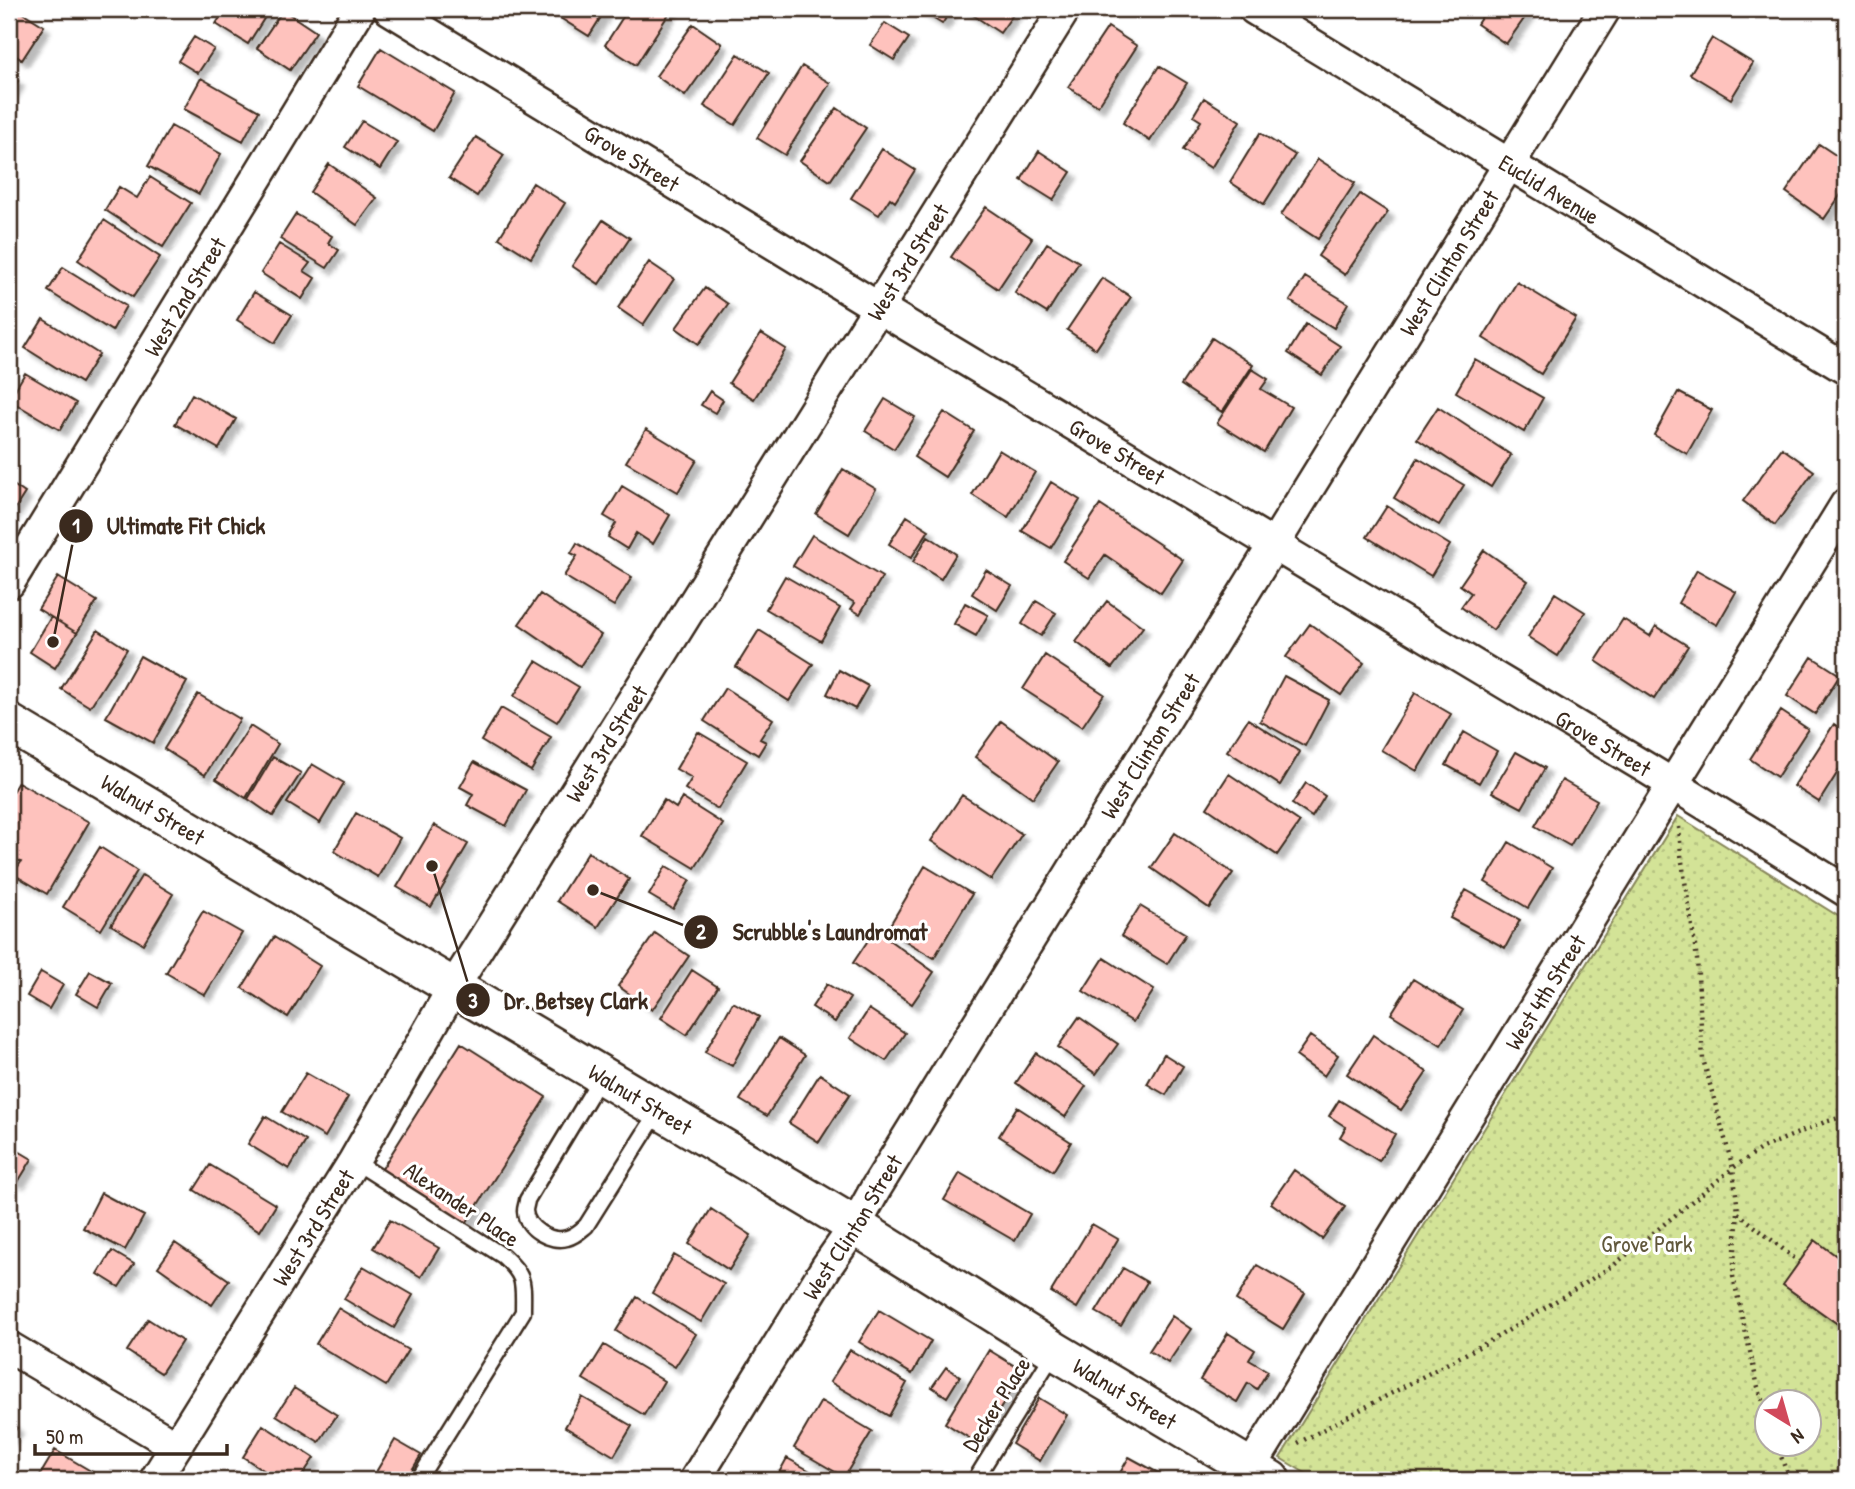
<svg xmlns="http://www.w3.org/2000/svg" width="1855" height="1489" viewBox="0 0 1855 1489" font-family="'Patrick Hand',sans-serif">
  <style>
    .park { fill: url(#park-dots); stroke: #87865a; stroke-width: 2; fill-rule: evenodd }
    .building { fill: #fec2bd; stroke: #3b2a1e; stroke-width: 2; filter: url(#shadow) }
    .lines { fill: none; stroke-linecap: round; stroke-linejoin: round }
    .service-casing { stroke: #3b2a1e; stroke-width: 19 }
    .minor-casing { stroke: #3b2a1e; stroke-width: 35 }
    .tertiary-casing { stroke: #3b2a1e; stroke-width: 42 }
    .path { stroke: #3b2a1e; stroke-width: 4.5; stroke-dasharray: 2 5; stroke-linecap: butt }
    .service { stroke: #fff; stroke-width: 14 }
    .minor { stroke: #fff; stroke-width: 30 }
    .tertiary { stroke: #fff; stroke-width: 37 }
    .labels { text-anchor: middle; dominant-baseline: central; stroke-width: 6; stroke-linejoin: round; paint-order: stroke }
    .street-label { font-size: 23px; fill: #3b2a1e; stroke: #fff }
    .park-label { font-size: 23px; fill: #61583c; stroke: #fff }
    .leader { fill: none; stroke: #3b2a1e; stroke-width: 2.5 }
    .callout-dot { fill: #3b2a1e; stroke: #fff; stroke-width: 2.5 }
    .mark-label { font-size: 21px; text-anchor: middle; font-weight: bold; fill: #fff }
    .callout-label { font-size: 24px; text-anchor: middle; font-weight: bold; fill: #3b2a1e; stroke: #fff; stroke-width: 6; stroke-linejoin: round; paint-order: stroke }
  </style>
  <defs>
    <pattern id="park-dots" width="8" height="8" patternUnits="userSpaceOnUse" patternTransform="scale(1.75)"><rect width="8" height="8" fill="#d3e397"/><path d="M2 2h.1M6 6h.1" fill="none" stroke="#b6c382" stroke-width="1.8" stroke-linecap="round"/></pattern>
    <filter id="shadow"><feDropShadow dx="6" dy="6" stdDeviation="2" flood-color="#0004"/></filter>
  </defs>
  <rect width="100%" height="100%" fill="#fff"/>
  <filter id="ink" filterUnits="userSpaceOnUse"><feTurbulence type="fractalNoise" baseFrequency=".0143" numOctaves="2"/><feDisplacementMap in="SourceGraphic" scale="14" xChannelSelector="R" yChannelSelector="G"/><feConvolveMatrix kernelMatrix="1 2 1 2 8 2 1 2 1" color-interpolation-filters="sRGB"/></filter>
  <g filter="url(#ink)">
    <path class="park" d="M 1678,816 L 1846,921 L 1846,1480 L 1317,1480 L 1280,1458 ZM 1768,1402 L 1810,1402 L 1810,1444 L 1768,1444 Z"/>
    <path class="building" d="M 9,9 L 17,9 L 44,26 L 22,60 L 9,51 Z
      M 225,9 L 270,9 L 248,44 L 216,24 Z
      M 562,9 L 606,9 L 589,36 L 557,16 Z
      M 628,9 L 672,9 L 636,65 L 605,45 Z
      M 918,9 L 952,9 L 942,24 Z
      M 964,9 L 1017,9 L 1000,33 Z
      M 1487,9 L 1531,9 L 1506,44 L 1477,24 Z
      M 283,10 L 316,32 L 290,70 L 257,48 Z
      M 885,23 L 909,38 L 894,60 L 870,45 Z
      M 693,24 L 722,44 L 685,96 L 656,76 Z
      M 1108,27 L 1137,46 L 1098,106 L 1068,87 Z
      M 194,37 L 214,49 L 198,73 L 178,61 Z
      M 1712,38 L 1753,63 L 1731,99 L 1690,74 Z
      M 381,48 L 455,93 L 433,131 L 358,86 Z
      M 738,54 L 769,73 L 735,125 L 704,106 Z
      M 802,66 L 830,83 L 785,155 L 757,138 Z
      M 1159,66 L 1187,83 L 1150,141 L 1123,123 Z
      M 9,75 L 18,81 L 9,96 Z
      M 201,78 L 259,111 L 243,141 L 184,109 Z
      M 1204,98 L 1240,121 L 1211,168 L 1183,150 L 1201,121 L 1193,116 Z
      M 837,108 L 866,128 L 830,181 L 800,161 Z
      M 362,121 L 397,142 L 380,169 L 345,147 Z
      M 171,126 L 221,154 L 199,194 L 148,166 Z
      M 1260,133 L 1295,155 L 1264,204 L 1230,182 Z
      M 476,137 L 504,155 L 477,196 L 449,178 Z
      M 1819,144 L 1846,162 L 1846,187 L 1824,219 L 1786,192 Z
      M 882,149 L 915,170 L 895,202 L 890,198 L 879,215 L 851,198 Z
      M 1039,151 L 1071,172 L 1053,200 L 1021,180 Z
      M 1318,159 L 1355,183 L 1318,239 L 1281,215 Z
      M 329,164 L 377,198 L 357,225 L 310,192 Z
      M 150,177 L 191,203 L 163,247 L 105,210 L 119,187 L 137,198 Z
      M 533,183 L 565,203 L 531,258 L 499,238 Z
      M 1360,194 L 1388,212 L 1345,275 L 1318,256 Z
      M 986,207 L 1032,238 L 998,289 L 951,257 Z
      M 296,214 L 332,236 L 328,243 L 339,250 L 327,268 L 280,239 Z
      M 104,220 L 160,257 L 133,297 L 78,260 Z
      M 603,220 L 630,238 L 599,284 L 572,266 Z
      M 1047,243 L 1079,262 L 1047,313 L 1015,293 Z
      M 279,244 L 310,263 L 304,271 L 315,278 L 302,299 L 261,273 Z
      M 649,262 L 674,279 L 643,325 L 618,308 Z
      M 63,267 L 126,306 L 112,331 L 48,291 Z
      M 1305,277 L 1348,303 L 1334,328 L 1290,301 Z
      M 1102,278 L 1131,297 L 1096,349 L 1067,330 Z
      M 1517,282 L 1576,318 L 1541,374 L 1483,338 Z
      M 705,288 L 728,304 L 699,344 L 676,328 Z
      M 254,292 L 292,315 L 275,343 L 237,320 Z
      M 43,319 L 99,354 L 81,383 L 25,348 Z
      M 1306,324 L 1340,346 L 1322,375 L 1288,353 Z
      M 761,333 L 786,349 L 754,399 L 729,383 Z
      M 1212,338 L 1253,365 L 1222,412 L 1181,385 Z
      M 1475,359 L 1543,398 L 1524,432 L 1456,392 Z
      M 1252,369 L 1268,379 L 1261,389 L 1291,407 L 1264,452 L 1217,423 Z
      M 25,373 L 76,403 L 60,430 L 9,400 Z
      M 710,391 L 723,400 L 715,413 L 701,405 Z
      M 1678,392 L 1712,410 L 1687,454 L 1654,435 Z
      M 192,394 L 236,419 L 219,449 L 175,424 Z
      M 885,399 L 915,417 L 894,449 L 865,431 Z
      M 1438,407 L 1511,455 L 1491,487 L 1417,439 Z
      M 944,412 L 974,431 L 945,477 L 914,457 Z
      M 646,429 L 697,460 L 678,492 L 626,462 Z
      M 1782,448 L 1814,471 L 1775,525 L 1743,501 Z
      M 999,450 L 1035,472 L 1008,517 L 972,495 Z
      M 1418,458 L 1464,485 L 1439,525 L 1394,498 Z
      M 843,469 L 876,489 L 849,534 L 816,514 Z
      M 9,482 L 25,493 L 9,518 Z
      M 1051,482 L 1080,500 L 1051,548 L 1022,531 Z
      M 622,486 L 670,515 L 653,544 L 636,533 L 627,549 L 608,537 L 616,523 L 604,516 Z
      M 1100,505 L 1183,560 L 1161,593 L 1105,555 L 1089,578 L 1063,561 Z
      M 1387,506 L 1450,545 L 1431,576 L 1367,537 Z
      M 907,516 L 929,530 L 911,558 L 889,544 Z
      M 812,535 L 882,577 L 860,614 L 851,609 L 855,603 L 793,566 Z
      M 928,536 L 956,554 L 941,579 L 913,562 Z
      M 577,543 L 632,577 L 614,606 L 564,576 L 577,556 L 571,553 Z
      M 1484,550 L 1528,581 L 1493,630 L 1461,607 L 1471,593 L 1460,585 Z
      M 986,570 L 1012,586 L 997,610 L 972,594 Z
      M 1697,570 L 1736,592 L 1717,625 L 1678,603 Z
      M 785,576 L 840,608 L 821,641 L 766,609 Z
      M 58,577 L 97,601 L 77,633 L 38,609 Z
      M 1555,593 L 1585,612 L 1558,656 L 1528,637 Z
      M 540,594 L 601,635 L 580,666 L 519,624 Z
      M 1036,601 L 1056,613 L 1041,636 L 1022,624 Z
      M 1107,601 L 1143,627 L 1112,668 L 1076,642 Z
      M 965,603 L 988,615 L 976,636 L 954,624 Z
      M 51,617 L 77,633 L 55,668 L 30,652 Z
      M 1623,619 L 1650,636 L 1656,626 L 1688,646 L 1654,699 L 1596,661 Z
      M 1310,624 L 1364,663 L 1341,695 L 1286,657 Z
      M 98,630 L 127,649 L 90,707 L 61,689 Z
      M 759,630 L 813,664 L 789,701 L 736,667 Z
      M 1045,655 L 1104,694 L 1082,727 L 1023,689 Z
      M 140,656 L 187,682 L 153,743 L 106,717 Z
      M 1812,657 L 1840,675 L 1815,714 L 1787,696 Z
      M 536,661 L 579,687 L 557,722 L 514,696 Z
      M 839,670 L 868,686 L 855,709 L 827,694 Z
      M 1284,676 L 1329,700 L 1305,746 L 1260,721 Z
      M 725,688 L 773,719 L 760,739 L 766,742 L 758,755 L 704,721 Z
      M 1415,693 L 1451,714 L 1417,771 L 1381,750 Z
      M 198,694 L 240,719 L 205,775 L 164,749 Z
      M 501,708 L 551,737 L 531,771 L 481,741 Z
      M 1781,711 L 1808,729 L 1777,777 L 1750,759 Z
      M 1248,719 L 1300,752 L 1280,785 L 1227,751 Z
      M 1001,721 L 1058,762 L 1033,798 L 975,757 Z
      M 1834,724 L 1846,732 L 1846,759 L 1819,802 L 1794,786 Z
      M 250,726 L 278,744 L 246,798 L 216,779 Z
      M 698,732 L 747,761 L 718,809 L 685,789 L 692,778 L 676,769 Z
      M 1464,732 L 1497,751 L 1479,783 L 1446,765 Z
      M 1516,752 L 1545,768 L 1522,808 L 1492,792 Z
      M 273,757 L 301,773 L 273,816 L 248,799 Z
      M 474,762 L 526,790 L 506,826 L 467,805 L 473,794 L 460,787 Z
      M 312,764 L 344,783 L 320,823 L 287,803 Z
      M 1229,774 L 1300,822 L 1277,855 L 1207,808 Z
      M 1562,780 L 1597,800 L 1570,846 L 1535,826 Z
      M 18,782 L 89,822 L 47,894 L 13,874 L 21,862 L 9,855 L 9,797 Z
      M 1306,783 L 1325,796 L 1312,817 L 1292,804 Z
      M 962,795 L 1022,834 L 991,880 L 931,841 Z
      M 682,798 L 723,824 L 695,868 L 642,836 L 664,800 L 676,808 Z
      M 356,813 L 400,838 L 378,877 L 334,851 Z
      M 434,825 L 468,844 L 431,907 L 397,887 Z
      M 1175,833 L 1233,873 L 1209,908 L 1151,868 Z
      M 1509,842 L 1552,868 L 1528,908 L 1485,882 Z
      M 100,847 L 137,871 L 101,930 L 63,907 Z
      M 588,852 L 629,879 L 598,927 L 557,901 Z
      M 666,866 L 690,880 L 673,909 L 649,895 Z
      M 925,866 L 972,894 L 934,958 L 887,930 Z
      M 142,875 L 173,894 L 143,944 L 111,925 Z
      M 1466,890 L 1520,920 L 1505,948 L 1450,918 Z
      M 1140,906 L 1186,934 L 1167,964 L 1121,936 Z
      M 203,911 L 242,933 L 205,995 L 166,973 Z
      M 875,930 L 934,972 L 912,1004 L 853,963 Z
      M 655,933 L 689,956 L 652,1010 L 618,986 Z
      M 274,937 L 320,966 L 288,1017 L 242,988 Z
      M 1104,958 L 1154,990 L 1133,1022 L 1083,991 Z
      M 692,970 L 718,987 L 687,1035 L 661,1018 Z
      M 90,971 L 112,983 L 98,1007 L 76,994 Z
      M 41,972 L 63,985 L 49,1009 L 27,996 Z
      M 1413,979 L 1463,1010 L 1441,1045 L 1391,1014 Z
      M 827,984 L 850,998 L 835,1022 L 812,1007 Z
      M 733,1002 L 759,1017 L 732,1066 L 705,1052 Z
      M 869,1009 L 905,1033 L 886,1061 L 850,1038 Z
      M 1079,1017 L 1118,1044 L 1096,1074 L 1058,1047 Z
      M 1373,1035 L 1427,1072 L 1401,1110 L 1347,1074 Z
      M 1310,1036 L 1338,1055 L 1324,1076 L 1296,1056 Z
      M 779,1038 L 805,1055 L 767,1116 L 740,1100 Z
      M 461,1043 L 546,1097 L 465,1225 L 380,1172 Z
      M 1036,1053 L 1086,1086 L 1065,1117 L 1016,1083 Z
      M 1164,1054 L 1183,1066 L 1166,1095 L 1147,1084 Z
      M 306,1073 L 348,1097 L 325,1137 L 282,1112 Z
      M 820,1074 L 850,1094 L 819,1142 L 789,1123 Z
      M 1339,1100 L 1395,1134 L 1379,1161 L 1340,1137 L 1346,1127 L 1329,1116 Z
      M 1017,1107 L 1071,1142 L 1053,1171 L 999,1136 Z
      M 265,1116 L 306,1141 L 289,1169 L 248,1144 Z
      M 10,1146 L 32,1159 L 18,1182 L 9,1177 Z
      M 210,1165 L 276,1205 L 260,1231 L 194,1190 Z
      M 1294,1170 L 1345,1207 L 1322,1239 L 1271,1203 Z
      M 960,1173 L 1030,1214 L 1015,1241 L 944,1200 Z
      M 101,1193 L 144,1216 L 125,1250 L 83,1228 Z
      M 711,1209 L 751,1235 L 729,1270 L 689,1244 Z
      M 390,1220 L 439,1248 L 421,1277 L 373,1248 Z
      M 1092,1224 L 1118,1239 L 1077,1308 L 1051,1292 Z
      M 1815,1240 L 1846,1263 L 1846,1330 L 1783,1285 Z
      M 175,1243 L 229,1280 L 212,1305 L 158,1267 Z
      M 112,1251 L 134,1264 L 119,1287 L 98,1274 Z
      M 674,1255 L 724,1284 L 701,1322 L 652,1293 Z
      M 1257,1265 L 1305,1293 L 1283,1329 L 1236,1300 Z
      M 363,1266 L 413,1295 L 394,1328 L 344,1299 Z
      M 1123,1268 L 1147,1282 L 1121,1326 L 1096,1312 Z
      M 637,1297 L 696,1334 L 675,1367 L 616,1331 Z
      M 338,1308 L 408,1350 L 386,1386 L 316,1344 Z
      M 879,1310 L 931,1341 L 912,1374 L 859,1342 Z
      M 1172,1316 L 1191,1329 L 1168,1363 L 1149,1351 Z
      M 148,1319 L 182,1341 L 161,1373 L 127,1351 Z
      M 1228,1333 L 1255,1350 L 1249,1360 L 1268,1371 L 1257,1389 L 1248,1383 L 1237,1402 L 1200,1380 Z
      M 604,1345 L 664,1381 L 644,1415 L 583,1379 Z
      M 850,1350 L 907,1383 L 889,1416 L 830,1382 Z
      M 989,1350 L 1023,1371 L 979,1444 L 945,1423 Z
      M 946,1367 L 960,1376 L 947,1397 L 932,1387 Z
      M 294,1388 L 337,1415 L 319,1442 L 276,1415 Z
      M 582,1397 L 632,1426 L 614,1456 L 565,1427 Z
      M 1039,1398 L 1067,1415 L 1040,1461 L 1012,1444 Z
      M 821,1401 L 872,1431 L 844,1477 L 794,1448 Z
      M 9,1421 L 17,1428 L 9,1439 Z
      M 263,1425 L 314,1458 L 299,1480 L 279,1480 L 243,1457 Z
      M 395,1440 L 421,1455 L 406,1480 L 390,1480 L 376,1472 Z
      M 55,1450 L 106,1480 L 37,1480 Z
      M 1129,1457 L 1171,1480 L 1116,1480 Z
      M 787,1458 L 826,1480 L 775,1480 Z
      M 236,1472 L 247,1480 L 230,1480 Z"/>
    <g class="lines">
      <defs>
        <path id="service" d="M 601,1077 L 527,1200 C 527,1203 525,1207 525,1211 C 526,1229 551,1243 567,1238 C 575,1236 580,1231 586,1226 L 659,1110
          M 354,1161 L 503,1256 C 526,1277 523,1282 523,1312 L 418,1480
          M 975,1480 L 1055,1351"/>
        <g id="minor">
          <path id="s1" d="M 389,9 L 879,308 L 1648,769 L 1846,891"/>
          <path id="s2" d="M 1254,9 L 1846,369"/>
          <path id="s3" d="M 9,583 L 360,9"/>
          <path d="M 9,1347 L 176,1446"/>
          <path id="s4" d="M 155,1480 L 354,1161 L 453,988 L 1065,9"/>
          <path id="s5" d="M 695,1480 L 827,1266 L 855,1226 L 876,1188 L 1605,9"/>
          <path id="s6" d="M 1243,1480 L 1846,504"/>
        </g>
        <g id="tertiary">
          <path id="s7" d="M 9,723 L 855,1226 L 1055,1351 L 1271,1480"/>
        </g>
      </defs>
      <use href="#service" class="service-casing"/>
      <use href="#minor" class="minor-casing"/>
      <use href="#tertiary" class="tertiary-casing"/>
      <path class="path" d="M 1679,827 L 1681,855 L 1697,959 L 1703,1059 L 1733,1168 L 1738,1212 L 1733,1276 L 1758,1387 L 1768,1415
        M 1738,1213 L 1799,1262
        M 1298,1443 L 1501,1335 L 1614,1265 L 1733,1168 L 1762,1148 L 1825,1122 L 1846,1116
        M 1777,1444 L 1789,1480"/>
      <use href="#service" class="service"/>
      <use href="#minor" class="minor"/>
      <use href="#tertiary" class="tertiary"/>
    </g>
  </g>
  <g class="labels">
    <g class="street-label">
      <text stroke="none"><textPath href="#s1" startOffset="285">Grove Street</textPath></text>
      <text stroke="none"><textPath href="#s2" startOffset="346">Euclid Avenue</textPath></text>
      <text stroke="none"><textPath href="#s4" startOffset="1432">West 3rd Street</textPath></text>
      <text stroke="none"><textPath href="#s5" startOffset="1432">West Clinton Street</textPath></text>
      <text stroke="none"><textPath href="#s3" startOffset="336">West 2nd Street</textPath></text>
      <text stroke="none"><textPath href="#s1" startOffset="852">Grove Street</textPath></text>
      <text stroke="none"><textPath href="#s1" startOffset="1419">Grove Street</textPath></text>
      <text stroke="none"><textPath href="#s4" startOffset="864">West 3rd Street</textPath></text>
      <text stroke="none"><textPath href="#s5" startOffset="864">West Clinton Street</textPath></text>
      <text stroke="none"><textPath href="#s7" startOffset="168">Walnut Street</textPath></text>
      <text stroke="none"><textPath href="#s6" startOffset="574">West 4th Street</textPath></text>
      <text stroke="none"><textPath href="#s7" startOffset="735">Walnut Street</textPath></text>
      <text transform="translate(462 1204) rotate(34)">Alexander Place</text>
      <text stroke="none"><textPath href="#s4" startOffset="298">West 3rd Street</textPath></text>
      <text stroke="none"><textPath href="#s5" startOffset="298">West Clinton Street</textPath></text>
      <text stroke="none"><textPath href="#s7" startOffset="1302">Walnut Street</textPath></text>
      <text transform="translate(996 1404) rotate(-58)">Decker Place</text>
    </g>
    <g class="park-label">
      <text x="1647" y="1243">Grove Park</text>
    </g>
  </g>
  <path class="leader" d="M53 642L76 526M593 890L701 932M432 866L473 1000"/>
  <g class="callout-dot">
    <circle cx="53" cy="642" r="7"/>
    <circle cx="593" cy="890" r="7"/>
    <circle cx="432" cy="866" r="7"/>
    <circle cx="76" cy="526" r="18"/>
    <circle cx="701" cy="932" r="18"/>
    <circle cx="473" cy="1000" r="18"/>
  </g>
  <g class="mark-label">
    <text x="76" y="533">1</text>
    <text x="701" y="939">2</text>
    <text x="473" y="1008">3</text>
  </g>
  <g class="callout-label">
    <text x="186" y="534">Ultimate Fit Chick</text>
    <text x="830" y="940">Scrubble's Laundromat</text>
    <text x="576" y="1009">Dr. Betsey Clark</text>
  </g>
  <rect width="1855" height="1489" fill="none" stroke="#fff" stroke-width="35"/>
  <rect x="18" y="18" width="1820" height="1454" fill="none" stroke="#3b2a1e" stroke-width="2.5" filter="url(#ink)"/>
  <g transform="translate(1788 1423) rotate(143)"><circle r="33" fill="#ffffff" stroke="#b1aaa5" stroke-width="2"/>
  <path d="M0-5L12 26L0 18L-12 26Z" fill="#d1495b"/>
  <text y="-10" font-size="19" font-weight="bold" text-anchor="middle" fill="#3b2a1e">N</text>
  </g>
  <path d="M35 1444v10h192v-10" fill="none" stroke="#3b2a1e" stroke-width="3.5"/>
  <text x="46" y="1444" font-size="21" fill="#3b2a1e" stroke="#ffffff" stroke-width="5" paint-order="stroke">50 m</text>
</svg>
